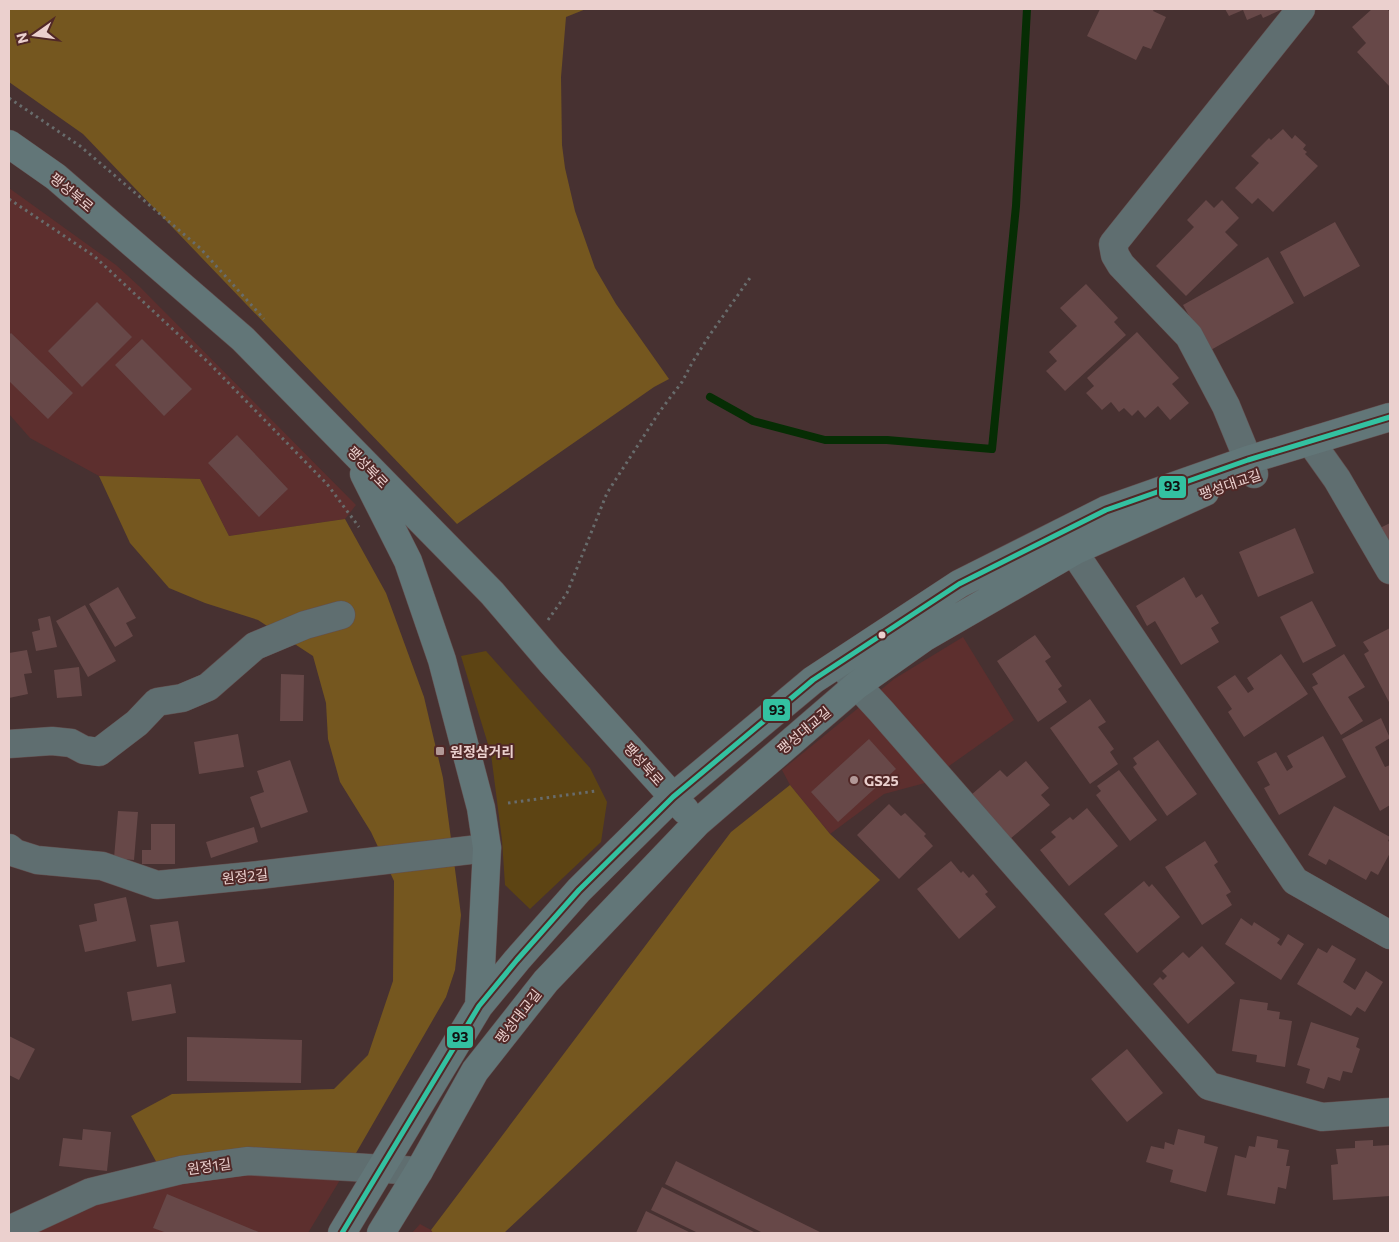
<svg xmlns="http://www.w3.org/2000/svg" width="1399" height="1242" viewBox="0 0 1399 1242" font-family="Commissioner,'Noto Sans KR',sans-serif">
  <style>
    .built { fill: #5d2f2e }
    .green { fill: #5d4413 }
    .forest { fill: #75571f }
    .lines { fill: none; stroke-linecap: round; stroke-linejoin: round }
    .stream { stroke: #062d04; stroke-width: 8 }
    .building { fill: #674848 }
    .minor-casing { stroke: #634f4f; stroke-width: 29 }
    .major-casing { stroke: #634f4f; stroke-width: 29 }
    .path { stroke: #686c6c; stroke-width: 3; stroke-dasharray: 2.5 4; stroke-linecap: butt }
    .minor { stroke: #5f6e70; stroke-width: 28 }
    .major { stroke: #627678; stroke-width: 28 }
    .bus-1-casing { stroke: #512827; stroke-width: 9 }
    .bus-1 { stroke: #33c1a1; stroke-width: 5 }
    .bus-dot { fill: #ebd0ce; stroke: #512827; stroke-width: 2 }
    .poi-dot { fill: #b29897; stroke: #512827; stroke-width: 2 }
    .labels { text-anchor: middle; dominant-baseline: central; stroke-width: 4; stroke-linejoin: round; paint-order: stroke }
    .street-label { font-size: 14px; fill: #ebd0ce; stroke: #512827 }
    .poi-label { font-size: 14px; font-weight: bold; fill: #ebd0ce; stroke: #512827; text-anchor: start }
    .line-badge { stroke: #512827; stroke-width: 2 }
    .pale-badge-label { font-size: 14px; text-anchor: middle; font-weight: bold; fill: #111 }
  </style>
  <rect width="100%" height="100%" fill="#473131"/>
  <path class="built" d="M 9,188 L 116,265 L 140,287 L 356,505 L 345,519 L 229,536 L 200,479 L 99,476 L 30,438 L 9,414 Z
    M 963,637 L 1014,720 L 925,783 L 884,794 L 830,834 L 790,785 L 782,770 L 894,679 Z
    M 352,1160 L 308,1233 L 34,1233 L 89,1209 L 126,1187 Z
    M 420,1224 L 431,1230 L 433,1233 L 412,1233 Z"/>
  <path class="green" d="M 486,651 L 590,768 L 607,802 L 601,842 L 530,909 L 505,885 L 502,840 L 491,754 L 461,656 Z"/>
  <path class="forest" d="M 9,9 L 586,9 L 566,17 L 561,77 L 562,145 L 565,168 L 575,211 L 595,268 L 616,304 L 669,379 L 654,387 L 457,524 L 83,134 L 9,82 Z
    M 99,476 L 200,479 L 229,536 L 345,519 L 386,593 L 424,697 L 443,778 L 461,915 L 455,970 L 446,997 L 352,1160 L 158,1165 L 131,1116 L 172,1094 L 334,1089 L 368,1055 L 393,981 L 394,881 L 371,832 L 340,782 L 328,739 L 326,703 L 313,656 L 258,620 L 205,603 L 169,588 L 130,543 Z
    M 790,785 L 830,834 L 880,880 L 504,1233 L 433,1233 L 431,1230 L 731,832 Z"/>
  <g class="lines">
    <path class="stream" d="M 710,397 L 753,421 L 825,440 L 887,440 L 992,449 L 1016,206 L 1027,9"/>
  </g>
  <path class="building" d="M 1100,9 L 1154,9 L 1153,11 L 1166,17 L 1151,49 L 1143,46 L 1136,60 L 1087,36 Z
    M 1225,9 L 1283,9 L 1263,18 L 1261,14 L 1247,20 L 1243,10 L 1229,16 Z
    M 1372,9 L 1387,9 L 1390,12 L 1390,87 L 1357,52 L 1366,43 L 1352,27 Z
    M 1283,129 L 1292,139 L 1295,135 L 1306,145 L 1303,149 L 1307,152 L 1305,154 L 1318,166 L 1273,212 L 1258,198 L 1252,204 L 1235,188 L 1259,163 L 1251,156 L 1269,138 L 1271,140 Z
    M 1206,200 L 1214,208 L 1222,200 L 1239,218 L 1225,232 L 1238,245 L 1186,296 L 1156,266 L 1194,227 L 1187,220 Z
    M 1335,222 L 1360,266 L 1304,297 L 1280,252 Z
    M 1268,257 L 1294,303 L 1209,351 L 1183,305 Z
    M 1086,284 L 1118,318 L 1114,322 L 1126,335 L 1065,391 L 1046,371 L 1057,361 L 1049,352 L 1077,326 L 1060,308 Z
    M 97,302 L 132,337 L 82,387 L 48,351 Z
    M 1137,332 L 1179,378 L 1172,384 L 1189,403 L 1170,420 L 1158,406 L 1145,418 L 1138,410 L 1132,416 L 1124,408 L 1119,412 L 1111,402 L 1102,410 L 1086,393 L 1094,386 L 1087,378 Z
    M 11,333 L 73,393 L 48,419 L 9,381 L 9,335 Z
    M 142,339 L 192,389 L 164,416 L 115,365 Z
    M 237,435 L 288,489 L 259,517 L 208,463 Z
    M 1390,523 L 1390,547 L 1380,528 Z
    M 1295,528 L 1314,573 L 1258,597 L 1239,552 Z
    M 1184,577 L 1196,598 L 1202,594 L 1219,623 L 1211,628 L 1219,642 L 1181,665 L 1155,621 L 1147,626 L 1136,606 Z
    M 118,587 L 136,618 L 126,623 L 133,636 L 115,647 L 89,604 Z
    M 1312,601 L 1336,646 L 1303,663 L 1280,617 Z
    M 85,605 L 116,661 L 88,677 L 56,621 Z
    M 50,616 L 57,647 L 36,651 L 32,632 L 40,630 L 38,619 Z
    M 1390,628 L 1390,704 L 1364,654 L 1369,651 L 1363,642 Z
    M 1035,635 L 1051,657 L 1045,661 L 1062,686 L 1058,689 L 1067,702 L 1038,722 L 997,661 Z
    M 27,650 L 32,673 L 24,674 L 28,694 L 9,698 L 9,653 Z
    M 1281,654 L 1308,694 L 1244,737 L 1228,712 L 1232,709 L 1217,687 L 1235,675 L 1248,693 L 1254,689 L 1247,678 Z
    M 1344,654 L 1365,687 L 1348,697 L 1363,721 L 1341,735 L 1312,687 L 1318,684 L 1312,674 Z
    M 79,667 L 82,696 L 57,698 L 54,670 Z
    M 281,674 L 304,675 L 303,721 L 280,721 Z
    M 1090,699 L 1106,722 L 1098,727 L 1114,749 L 1110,752 L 1118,764 L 1090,784 L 1050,728 Z
    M 1381,718 L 1390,738 L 1375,747 L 1385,767 L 1390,765 L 1390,805 L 1380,811 L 1342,739 Z
    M 238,734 L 244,767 L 199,774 L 194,742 Z
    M 1323,736 L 1346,777 L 1279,815 L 1264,788 L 1270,785 L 1257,762 L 1276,752 L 1287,771 L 1293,767 L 1287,756 Z
    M 869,739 L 896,769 L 838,822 L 811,792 Z
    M 1158,740 L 1197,794 L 1167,816 L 1133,767 L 1137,764 L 1133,758 Z
    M 290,760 L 308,812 L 261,828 L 250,797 L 264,792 L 257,771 Z
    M 1026,761 L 1049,788 L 1041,795 L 1050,805 L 1010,839 L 971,795 L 1000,770 L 1007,777 Z
    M 1119,770 L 1157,820 L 1130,841 L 1096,795 L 1101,791 L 1097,786 Z
    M 889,804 L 901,816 L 905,813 L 926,834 L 924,836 L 933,846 L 899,879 L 857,835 Z
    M 1334,806 L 1390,837 L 1388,841 L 1390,842 L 1390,853 L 1378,875 L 1371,871 L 1366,880 L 1329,859 L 1326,865 L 1308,855 Z
    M 1087,808 L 1118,846 L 1069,886 L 1040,850 L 1056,837 L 1051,832 L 1070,817 L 1073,820 Z
    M 118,811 L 138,812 L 134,860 L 114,858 Z
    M 151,824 L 175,824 L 175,864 L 142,864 L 142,850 L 151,850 Z
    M 254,827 L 258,842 L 211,858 L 206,842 Z
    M 1205,841 L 1218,862 L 1214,865 L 1231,892 L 1226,895 L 1232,905 L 1202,925 L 1165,867 Z
    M 951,861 L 961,873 L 963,871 L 969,878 L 973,874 L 988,892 L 985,894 L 996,907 L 959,939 L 917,889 Z
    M 1144,881 L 1149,887 L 1152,884 L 1180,917 L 1137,953 L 1104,914 Z
    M 126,897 L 136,941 L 85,952 L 79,925 L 97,921 L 94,904 Z
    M 1241,918 L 1252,926 L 1254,922 L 1280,939 L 1277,943 L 1281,946 L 1288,934 L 1304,944 L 1281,980 L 1225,944 Z
    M 178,921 L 185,962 L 157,967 L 150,925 Z
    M 1332,945 L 1356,959 L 1343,982 L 1355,990 L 1366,971 L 1383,982 L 1365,1012 L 1357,1007 L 1351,1016 L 1297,984 L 1318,948 L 1327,953 Z
    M 1202,946 L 1235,983 L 1188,1024 L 1153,984 L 1160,977 L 1163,980 L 1167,976 L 1162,971 L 1183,952 L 1189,958 Z
    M 171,984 L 176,1013 L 132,1021 L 127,992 Z
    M 1240,999 L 1268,1003 L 1267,1010 L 1280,1012 L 1279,1019 L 1292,1021 L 1285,1067 L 1256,1062 L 1257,1055 L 1232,1051 Z
    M 1311,1022 L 1359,1038 L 1356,1047 L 1360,1049 L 1352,1073 L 1343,1071 L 1340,1081 L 1328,1077 L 1324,1089 L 1306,1083 L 1310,1069 L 1297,1065 Z
    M 9,1036 L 35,1049 L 19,1080 L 9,1075 Z
    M 187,1037 L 302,1040 L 301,1083 L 187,1081 Z
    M 1127,1049 L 1163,1093 L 1127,1122 L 1091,1079 Z
    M 83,1129 L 111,1132 L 107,1171 L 59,1166 L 63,1138 L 82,1140 Z
    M 1178,1129 L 1205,1136 L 1204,1143 L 1218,1147 L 1206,1192 L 1170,1182 L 1173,1170 L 1146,1162 L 1151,1146 L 1164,1149 L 1165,1142 L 1174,1145 Z
    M 1257,1136 L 1278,1140 L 1277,1148 L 1289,1150 L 1286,1166 L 1290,1166 L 1286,1189 L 1278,1187 L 1275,1204 L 1227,1195 L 1235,1155 L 1246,1158 L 1249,1146 L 1255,1147 Z
    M 1373,1140 L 1373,1146 L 1390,1145 L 1390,1196 L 1333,1200 L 1331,1165 L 1338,1164 L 1336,1149 L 1355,1148 L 1355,1141 Z
    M 676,1161 L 822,1233 L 763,1233 L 665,1184 Z
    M 662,1187 L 756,1233 L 698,1233 L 651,1210 Z
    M 167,1194 L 261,1233 L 167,1233 L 153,1228 Z
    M 646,1211 L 691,1233 L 636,1233 Z"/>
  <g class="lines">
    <defs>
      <path id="minor" d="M 1310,441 L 1337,479 L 1390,570
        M 1254,474 L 1226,406 L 1189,336 L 1121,265 L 1115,255 L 1113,244 L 1301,9
        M 1061,533 L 1295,881 L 1390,935
        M 843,666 L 857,685 L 881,711 L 1209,1086 L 1322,1117 L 1390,1112
        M 9,744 L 52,741 L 71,743 L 84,750 L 99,752 L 137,723 L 157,702 L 182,698 L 208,687 L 255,646 L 305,625 L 341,615
        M 9,848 L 15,853 L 37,860 L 102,866 L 157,885 L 259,875 L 487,848
        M 9,1230 L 91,1192 L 181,1170 L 248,1161 L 419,1171"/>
      <path id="major" d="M 9,144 L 56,177 L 243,339 L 492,593 L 551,662 L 685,810
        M 364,474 L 408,561 L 442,660 L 481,808 L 487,848 L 479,1006
        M 342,1233 L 479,1006 L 517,960 L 579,890 L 673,797 L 813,680 L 959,584 L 1106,510 L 1248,460 L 1390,417
        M 381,1233 L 419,1171 L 475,1071 L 546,981 L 697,823 L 857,685 L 925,637 L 1074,551 L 1205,492"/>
    </defs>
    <use href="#minor" class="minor-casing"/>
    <use href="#major" class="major-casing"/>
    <path class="path" d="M 9,98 L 80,146 L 200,248 L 264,319
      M 9,199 L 94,256 L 209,363 L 327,484 L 359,527
      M 548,620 L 567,593 L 607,493 L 660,411 L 682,382 L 692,363 L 709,336 L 752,275
      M 508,803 L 596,791"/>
    <use href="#minor" class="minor"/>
    <use href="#major" class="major"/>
    <defs>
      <path id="bus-1" d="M 342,1233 L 479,1006 L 517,960 L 579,890 L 673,797 L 813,680 L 959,584 L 1106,510 L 1248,460 L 1390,417"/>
    </defs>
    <use href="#bus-1" class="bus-1-casing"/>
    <use href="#bus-1" class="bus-1"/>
  </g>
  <circle class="bus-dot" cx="882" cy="635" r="4.5"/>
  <g class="poi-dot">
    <rect x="435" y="746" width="10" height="10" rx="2.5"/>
    <circle cx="854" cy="780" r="5"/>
  </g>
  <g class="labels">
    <g class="street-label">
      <text transform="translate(72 192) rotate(40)">팽성북로</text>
      <text transform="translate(368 467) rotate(46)">팽성북로</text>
      <text transform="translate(1230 484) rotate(-19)">팽성대교길</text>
      <text transform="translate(804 730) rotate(-40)">팽성대교길</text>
      <text transform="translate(644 764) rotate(48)">팽성북로</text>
      <text transform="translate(245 876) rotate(-6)">원정2길</text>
      <text transform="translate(518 1016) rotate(-52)">팽성대교길</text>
      <text transform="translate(209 1166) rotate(-8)">원정1길</text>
    </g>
    <g class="poi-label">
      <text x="450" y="751">원정삼거리</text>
      <text x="864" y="780">GS25</text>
    </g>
  </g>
  <g class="line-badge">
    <rect x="1158" y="475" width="29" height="24" rx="5" fill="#33c1a1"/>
    <rect x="762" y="698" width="29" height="24" rx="5" fill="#33c1a1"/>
    <rect x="446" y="1025" width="28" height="24" rx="5" fill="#33c1a1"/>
  </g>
  <g class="pale-badge-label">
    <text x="1172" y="491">93</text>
    <text x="777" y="715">93</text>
    <text x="460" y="1042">93</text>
  </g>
  <rect width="1399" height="1242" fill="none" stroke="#ebd0ce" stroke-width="20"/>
  <g transform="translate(35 35) rotate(256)" stroke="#512827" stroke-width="4" paint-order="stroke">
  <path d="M0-4L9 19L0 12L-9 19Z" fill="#ebd0ce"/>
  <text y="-8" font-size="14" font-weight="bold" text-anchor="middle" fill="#ebd0ce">N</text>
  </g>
</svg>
